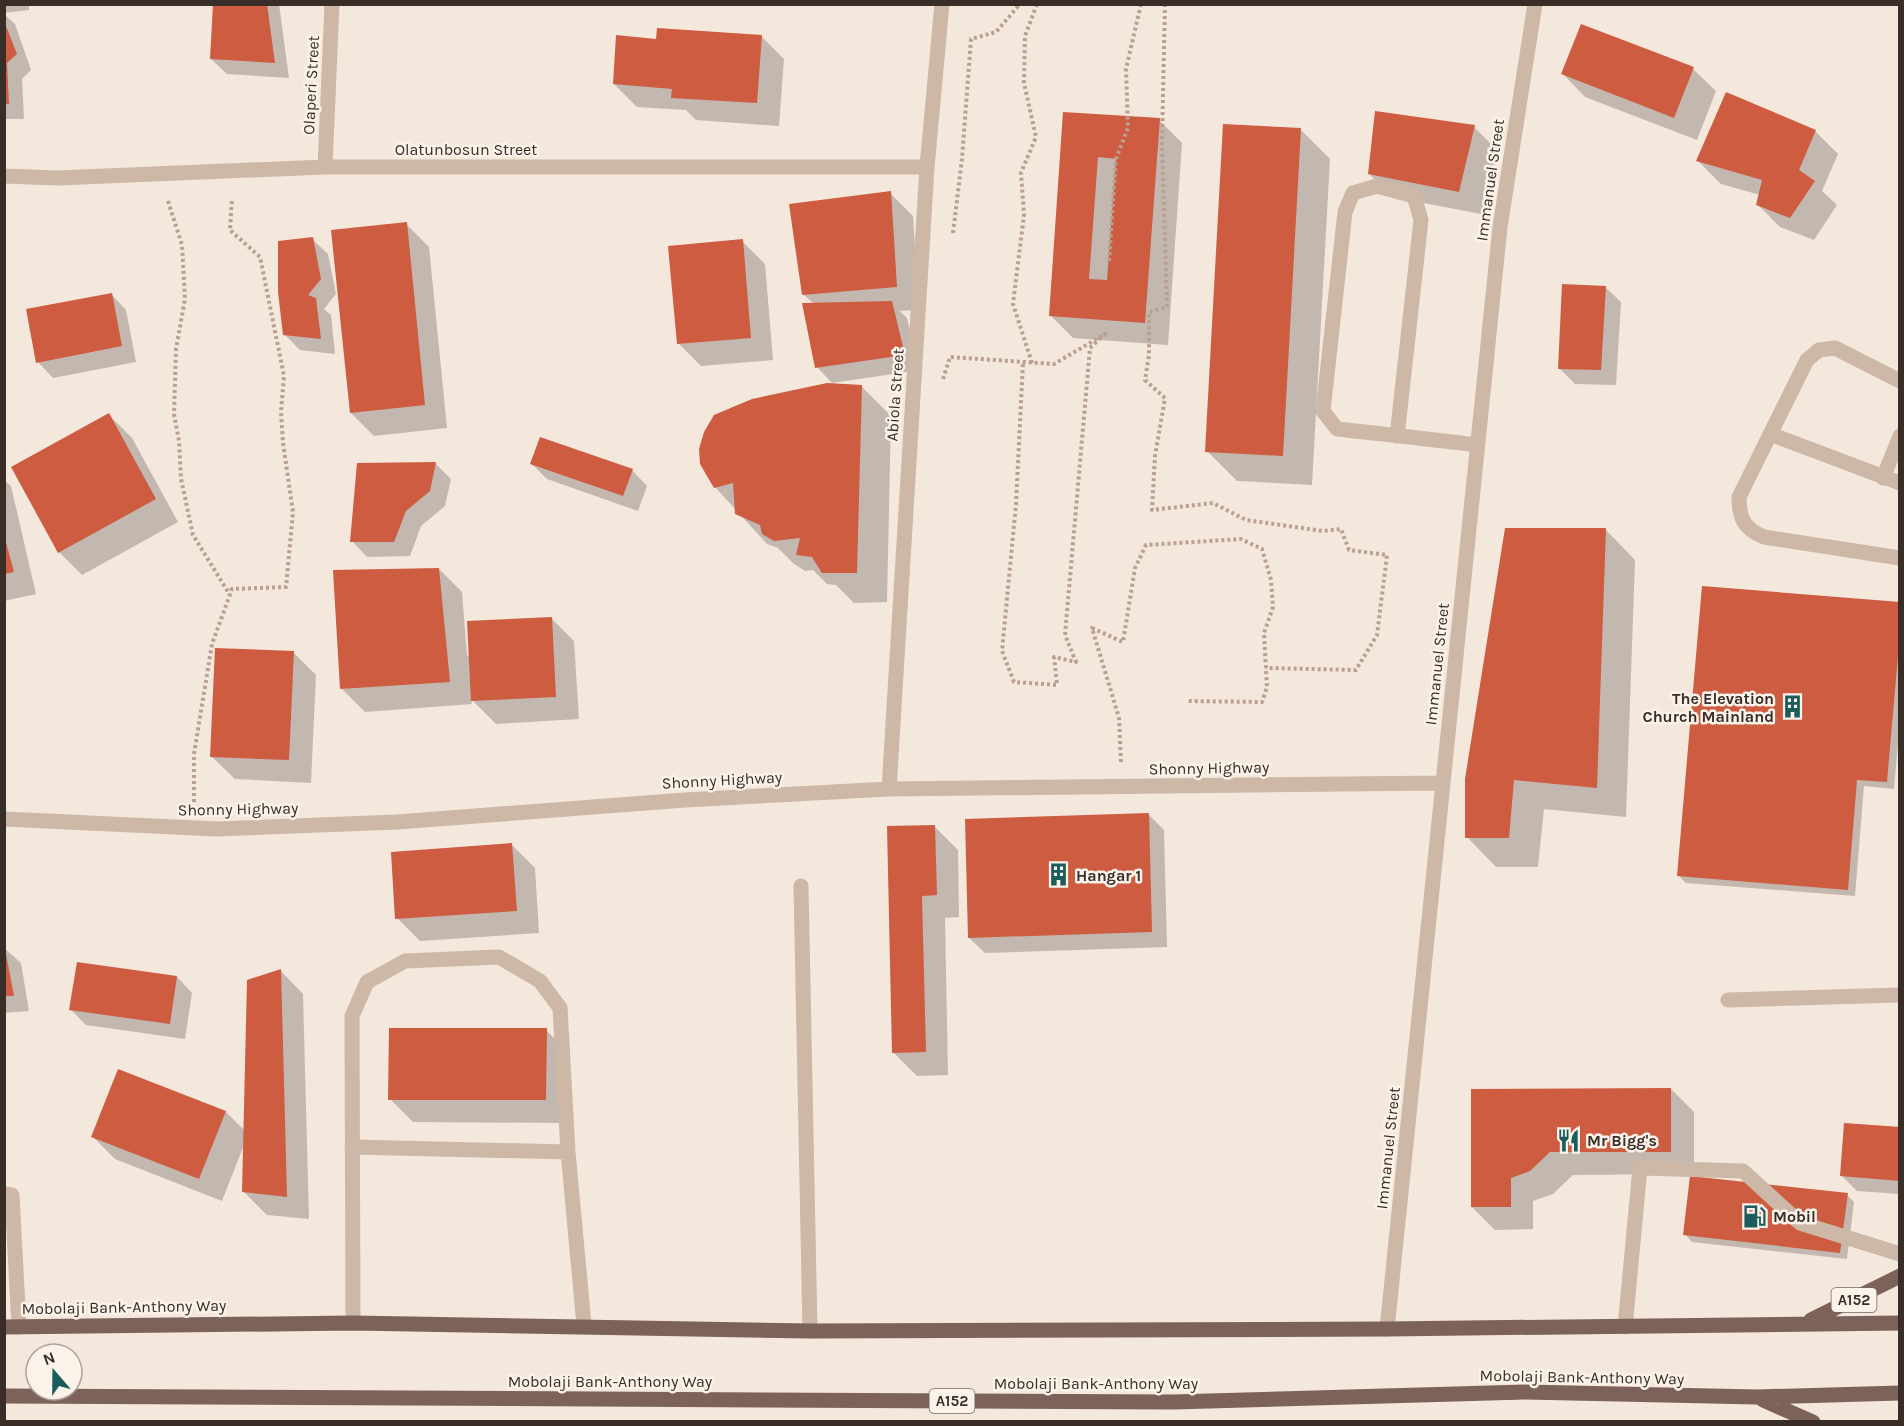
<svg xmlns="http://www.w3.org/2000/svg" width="1904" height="1426" viewBox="0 0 1904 1426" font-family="Karla,sans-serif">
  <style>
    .shadow { fill: #0003 }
    .building { fill: #cd5c41; fill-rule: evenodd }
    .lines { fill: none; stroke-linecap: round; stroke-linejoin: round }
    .path { stroke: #b9a091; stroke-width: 4; stroke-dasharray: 3 3; stroke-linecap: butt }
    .minor { stroke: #cdb7a7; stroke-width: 15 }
    .major { stroke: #7c6258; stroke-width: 15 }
    .labels { text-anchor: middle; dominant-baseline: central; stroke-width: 5; stroke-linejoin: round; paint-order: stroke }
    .shield { fill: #fbf2e9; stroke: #736862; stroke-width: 1.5 }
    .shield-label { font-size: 15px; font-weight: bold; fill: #392d28 }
    .street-label { font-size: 16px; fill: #392d28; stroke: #fbf2e9 }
    .poi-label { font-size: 16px; font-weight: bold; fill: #392d28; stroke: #fbf2e9; text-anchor: start }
  </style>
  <rect width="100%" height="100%" fill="#f4e7dc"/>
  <path class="shadow" d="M 4,4 L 29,4 L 29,10 L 4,13 Z
    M 215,4 L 279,4 L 289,78 L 227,74 L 211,59 Z
    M 4,14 L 15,24 L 31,70 L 22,79 L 24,119 L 4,119 Z
    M 761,36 L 784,59 L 779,126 L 696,120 L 686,110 L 637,107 L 614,84 L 658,40 Z
    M 1693,69 L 1716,91 L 1697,140 L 1585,97 L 1563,74 Z
    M 1065,113 L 1159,120 L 1182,143 L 1168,345 L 1073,338 L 1050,315 Z
    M 1474,127 L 1497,150 L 1481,214 L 1392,197 L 1369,174 Z
    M 1300,129 L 1330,159 L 1312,485 L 1237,481 L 1207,451 Z
    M 1815,131 L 1838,154 L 1822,191 L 1837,205 L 1814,240 L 1780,227 L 1757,204 L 1760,195 L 1721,184 L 1698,161 Z
    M 890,193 L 913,216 L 919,310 L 900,311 L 907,318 L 920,370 L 832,383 L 817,367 L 814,304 L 803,294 Z
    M 406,224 L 429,247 L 447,428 L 374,436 L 351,413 Z
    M 312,239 L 328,254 L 336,294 L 324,309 L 331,315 L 335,354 L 300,350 L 284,334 Z
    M 742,241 L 765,264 L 773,360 L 701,366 L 678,343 Z
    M 1605,287 L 1621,302 L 1616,385 L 1575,384 L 1560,369 Z
    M 111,294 L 126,310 L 136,362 L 53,378 L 38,362 Z
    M 861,386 L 891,416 L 887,602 L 854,603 L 836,585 L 827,584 L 813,570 L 805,571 L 793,563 L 778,548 L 767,544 L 715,487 Z
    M 109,415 L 132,438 L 178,522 L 82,575 L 59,552 L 13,467 Z
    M 436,464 L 451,479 L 445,506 L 421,526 L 410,556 L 367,557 L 352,541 L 359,465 Z
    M 532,464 L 632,470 L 647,486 L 638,511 L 547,479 Z
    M 4,480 L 11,486 L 36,594 L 4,601 Z
    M 1606,530 L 1635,560 L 1626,817 L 1544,809 L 1538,867 L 1496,867 L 1467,837 Z
    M 439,569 L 462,592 L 467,656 L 551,618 L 574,641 L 579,719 L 496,724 L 471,699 L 472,704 L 365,712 L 342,689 Z
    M 1900,603 L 1900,721 L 1894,789 L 1864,786 L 1855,896 L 1686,883 L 1679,876 Z
    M 293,652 L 316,675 L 311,783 L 235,779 L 212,757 Z
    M 1148,814 L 1164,830 L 1167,947 L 985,953 L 969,938 Z
    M 935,827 L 958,850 L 959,917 L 945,918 L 948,1075 L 917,1076 L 894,1053 L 889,828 Z
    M 512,845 L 535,868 L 539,933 L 420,941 L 397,918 Z
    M 4,948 L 21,963 L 29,1011 L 4,1013 Z
    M 281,971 L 303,994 L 309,1219 L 267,1215 L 244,1192 L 244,1145 L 222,1201 L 115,1159 L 92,1136 L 226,1112 L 245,1131 Z
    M 177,977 L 192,993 L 185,1039 L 86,1025 L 71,1010 Z
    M 546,1030 L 569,1053 L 568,1123 L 413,1122 L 390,1099 Z
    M 1671,1089 L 1694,1112 L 1694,1174 L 1573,1175 L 1553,1194 L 1533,1201 L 1533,1229 L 1495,1230 L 1472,1207 L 1472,1090 Z
    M 1900,1129 L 1900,1194 L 1857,1191 L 1842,1176 Z
    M 1847,1195 L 1854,1202 L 1847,1259 L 1692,1242 L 1685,1234 Z"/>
  <path class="building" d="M 213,4 L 267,4 L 275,63 L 210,59 Z
    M 4,21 L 17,54 L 7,63 L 9,104 L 4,104 Z
    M 1581,24 L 1694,67 L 1674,118 L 1561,74 Z
    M 657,28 L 762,35 L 757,103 L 671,98 L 672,89 L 613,84 L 616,35 L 656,39 Z
    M 1726,92 L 1816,130 L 1799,170 L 1815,181 L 1790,218 L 1756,205 L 1762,180 L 1696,161 Z
    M 1375,111 L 1475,125 L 1459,192 L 1368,174 Z
    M 1063,112 L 1160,118 L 1145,323 L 1049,316 ZM 1098,157 L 1116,159 L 1107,280 L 1089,279 Z
    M 1223,124 L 1301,128 L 1283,456 L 1205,452 Z
    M 891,191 L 897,287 L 802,295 L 789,204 Z
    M 407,222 L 425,405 L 350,413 L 331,230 Z
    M 313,237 L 321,279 L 308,295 L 316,298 L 321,339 L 283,335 L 278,292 L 278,241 Z
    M 743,239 L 751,338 L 677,344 L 668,246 Z
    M 1562,284 L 1606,286 L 1601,370 L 1558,369 Z
    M 112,293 L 122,346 L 36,363 L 26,309 Z
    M 892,301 L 905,355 L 815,368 L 802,303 Z
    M 827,383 L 862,385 L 857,573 L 822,573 L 812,557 L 796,555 L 800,538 L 774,541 L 762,534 L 760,525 L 735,514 L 733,483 L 714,488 L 700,464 L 699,449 L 704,432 L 714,415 L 752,399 Z
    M 109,413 L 156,499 L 58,553 L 11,467 Z
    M 540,437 L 633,469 L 623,496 L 530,464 Z
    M 436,462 L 430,491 L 406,511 L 394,542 L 350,542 L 357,463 Z
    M 1505,528 L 1606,528 L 1597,788 L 1514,780 L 1509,838 L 1465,838 L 1465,779 Z
    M 4,535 L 14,572 L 4,574 Z
    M 439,568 L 450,682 L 340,689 L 333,570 Z
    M 1702,586 L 1900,602 L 1900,633 L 1887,782 L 1857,780 L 1848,890 L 1677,876 Z
    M 552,617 L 556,697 L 471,701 L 467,621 Z
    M 215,648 L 294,651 L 289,760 L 210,757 Z
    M 1149,813 L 1152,932 L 968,938 L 965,819 Z
    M 935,825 L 937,895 L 922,896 L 926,1052 L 892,1053 L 887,826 Z
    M 512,843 L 517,911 L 395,919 L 391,852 Z
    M 4,944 L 14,996 L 4,996 Z
    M 77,962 L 177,976 L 170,1024 L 69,1010 Z
    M 281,969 L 287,1197 L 242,1192 L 247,980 Z
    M 389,1028 L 547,1028 L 546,1100 L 388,1100 Z
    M 118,1069 L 226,1111 L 199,1179 L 91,1137 Z
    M 1671,1088 L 1671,1152 L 1550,1152 L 1530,1171 L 1511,1178 L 1511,1207 L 1471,1207 L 1471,1089 Z
    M 1844,1123 L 1900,1127 L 1900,1181 L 1840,1176 Z
    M 1690,1176 L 1848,1193 L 1840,1253 L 1683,1235 Z"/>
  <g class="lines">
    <path class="path" d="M 1165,4 L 1162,141 L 1167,307 L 1149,312 L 1149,355 L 1145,380 L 1165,398 L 1155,456 L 1152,510 L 1213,503 L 1246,520 L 1323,531 L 1341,529 L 1349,550 L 1387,555 L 1377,635 L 1356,670 L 1266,668
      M 168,201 L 182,245 L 185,299 L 176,349 L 174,414 L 179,441 L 181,479 L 193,535 L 230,595
      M 953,233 L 962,159 L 971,39 L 996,32 L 1020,4
      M 1109,261 L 1116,159 L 1128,128 L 1126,69 L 1141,4
      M 1032,363 L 1013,304 L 1024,215 L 1021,173 L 1036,137 L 1024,83 L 1025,36 L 1037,4
      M 943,379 L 950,357 L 1054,364 L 1105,334 L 1090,348 L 1065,635 L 1076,662 L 1054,657 L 1057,685 L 1014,682 L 1002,651 L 1016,504 L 1023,362
      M 1121,762 L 1119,718 L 1092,628 L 1123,642 L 1135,568 L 1146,545 L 1241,539 L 1262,549 L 1271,580 L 1273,607 L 1264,633 L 1267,687 L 1262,702 L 1187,701
      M 194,802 L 194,754 L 212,644 L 232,589 L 286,587 L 293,512 L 283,443 L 281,412 L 284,376 L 260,257 L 230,230 L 232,198"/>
    <path class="minor" d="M 325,167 L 332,4
      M 4,176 L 57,178 L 325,167 L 927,167
      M 1900,381 L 1835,348 L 1819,350 L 1807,360 L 1739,497 C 1739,518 1744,529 1764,537 L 1900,558
      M 1770,434 L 1900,483
      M 1397,436 L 1421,220 L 1414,196 L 1377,186 L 1353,193 L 1345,212 L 1323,411 L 1337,429 C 1383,434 1430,439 1477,445
      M 1883,478 L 1900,436
      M 889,789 L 927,167 L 942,4
      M 4,819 L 217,829 L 397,822 L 685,800 L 889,789 L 1443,783
      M 801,886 L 810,1331
      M 1728,1000 L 1900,995
      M 352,1147 L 568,1152
      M 4,1194 L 12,1195 L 19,1327
      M 353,1323 L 352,1016 L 367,982 L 405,961 L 499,957 L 540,981 L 560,1008 L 568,1152 L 584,1325
      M 1625,1327 L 1640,1168 L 1743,1171 L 1800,1223 L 1900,1254
      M 1387,1329 L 1500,227 L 1535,4"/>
    <path class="major" d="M 1811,1320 L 1900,1276
      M 4,1327 L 353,1323 L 810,1331 L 1387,1329 L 1900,1323
      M 4,1396 L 1173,1402 L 1525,1392 L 1757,1397 L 1900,1393
      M 1763,1400 L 1813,1422"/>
  </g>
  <defs>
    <symbol id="building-bare" viewBox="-9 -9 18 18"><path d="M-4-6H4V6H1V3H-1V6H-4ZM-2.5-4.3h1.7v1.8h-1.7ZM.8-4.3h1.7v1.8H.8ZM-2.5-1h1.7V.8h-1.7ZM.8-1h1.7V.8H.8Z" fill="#1b5c5d" stroke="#fbf2e9" stroke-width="2.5" paint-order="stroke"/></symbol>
    <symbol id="restaurant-bare" viewBox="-9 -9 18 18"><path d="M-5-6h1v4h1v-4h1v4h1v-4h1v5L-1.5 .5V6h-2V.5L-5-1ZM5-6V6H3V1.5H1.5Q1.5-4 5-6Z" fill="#1b5c5d" stroke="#fbf2e9" stroke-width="2.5" paint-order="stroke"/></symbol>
    <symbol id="fuel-bare" viewBox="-9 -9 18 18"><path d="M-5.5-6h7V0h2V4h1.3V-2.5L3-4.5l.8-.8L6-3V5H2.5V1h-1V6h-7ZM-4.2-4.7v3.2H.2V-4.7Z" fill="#1b5c5d" stroke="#fbf2e9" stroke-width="2.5" paint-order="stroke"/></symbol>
  </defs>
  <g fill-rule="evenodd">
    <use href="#building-bare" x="1776" y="690" width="33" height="33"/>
    <use href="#building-bare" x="1042" y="858" width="33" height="33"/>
    <use href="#restaurant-bare" x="1552" y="1124" width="33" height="33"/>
    <use href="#fuel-bare" x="1738" y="1200" width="33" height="33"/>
  </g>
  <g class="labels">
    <g class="shield">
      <rect x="1831.5" y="1288" width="45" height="24" rx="4.5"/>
      <rect x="929.5" y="1389" width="45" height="24" rx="4.5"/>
    </g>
    <g class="shield-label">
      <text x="1854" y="1300">A152</text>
      <text x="952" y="1401">A152</text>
    </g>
    <g class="street-label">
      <text transform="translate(311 85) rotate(-87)">Olaperi Street</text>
      <text x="466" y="149">Olatunbosun Street</text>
      <text transform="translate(1490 180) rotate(-82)">Immanuel Street</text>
      <text transform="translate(895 395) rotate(-86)">Abiola Street</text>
      <text transform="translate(1437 664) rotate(-84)">Immanuel Street</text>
      <text transform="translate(1209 768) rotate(-1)">Shonny Highway</text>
      <text transform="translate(722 780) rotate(-3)">Shonny Highway</text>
      <text transform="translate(238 809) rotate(-1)">Shonny Highway</text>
      <text transform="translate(1388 1148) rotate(-84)">Immanuel Street</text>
      <text transform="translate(124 1307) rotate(-1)">Mobolaji Bank-Anthony Way</text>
      <text transform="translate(1582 1377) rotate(1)">Mobolaji Bank-Anthony Way</text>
      <text x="610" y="1381">Mobolaji Bank-Anthony Way</text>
      <text x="1096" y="1383">Mobolaji Bank-Anthony Way</text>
    </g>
    <g class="poi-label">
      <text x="1774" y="698" text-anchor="end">The Elevation<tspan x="1774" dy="18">Church Mainland</tspan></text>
      <text x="1076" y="875">Hangar 1</text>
      <text x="1587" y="1140">Mr Bigg's</text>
      <text x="1773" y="1216">Mobil</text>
    </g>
  </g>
  <rect width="1904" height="1426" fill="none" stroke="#392d28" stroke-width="12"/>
  <g transform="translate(54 1372) rotate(340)"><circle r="28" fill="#fbf2e9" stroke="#ada39c" stroke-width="1.5"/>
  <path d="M0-4.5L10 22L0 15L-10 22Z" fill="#1b5c5d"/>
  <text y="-9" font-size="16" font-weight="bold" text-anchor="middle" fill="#392d28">N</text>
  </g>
</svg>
